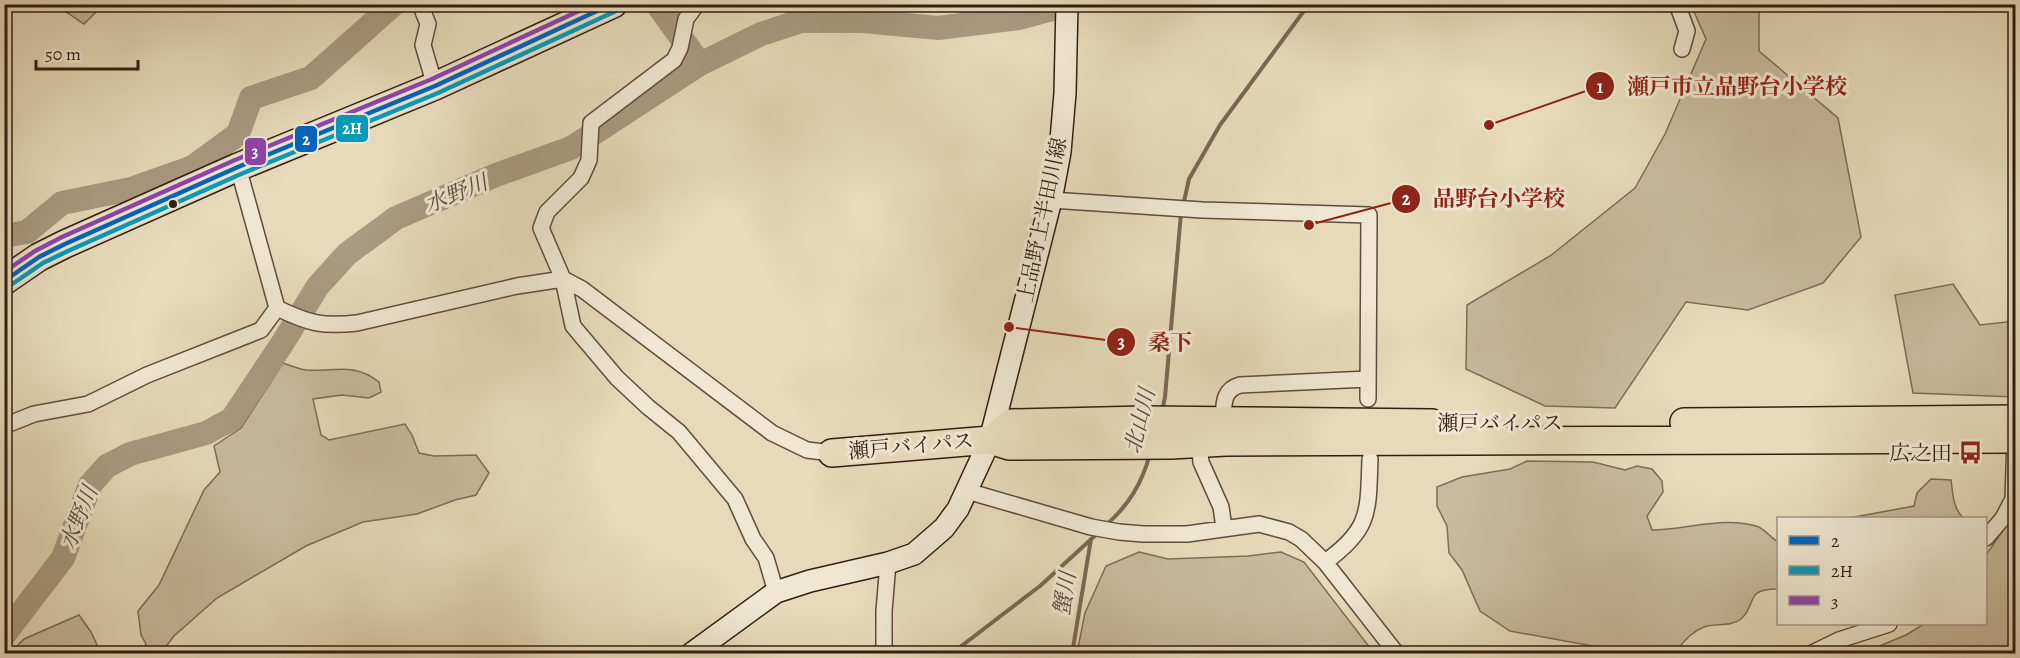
<svg xmlns="http://www.w3.org/2000/svg" width="2020" height="658" viewBox="0 0 2020 658" font-family="Alegreya,'Noto Serif JP',serif">
  <style>
    .green { fill: #c8ba9e; stroke: #7e6c58; stroke-width: 1.5 }
    .lines { fill: none; stroke-linecap: round; stroke-linejoin: round }
    .stream { stroke: #7a6855; stroke-width: 4 }
    .river { stroke: #a99a81; stroke-width: 24 }
    .street-casing { stroke: #604c3d; stroke-width: 18 }
    .secondary-casing { stroke: #341d13; stroke-width: 24 }
    .highway-casing { stroke: #341d13; stroke-width: 30 }
    .street { stroke: #efe7d2; stroke-width: 15 }
    .secondary { stroke: #efe7d2; stroke-width: 21 }
    .highway { stroke: #e6daba; stroke-width: 27 }
    .bus-1-casing { stroke: #efe7d2; stroke-width: 9 }
    .bus-2-casing { stroke: #efe7d2; stroke-width: 9 }
    .bus-3-casing { stroke: #efe7d2; stroke-width: 9 }
    .bus-1 { stroke: #0065bd; stroke-width: 4.5 }
    .bus-2 { stroke: #059bbb; stroke-width: 4.5 }
    .bus-3 { stroke: #8e44ad; stroke-width: 4.5 }
    .bus-dot { fill: #341d13; stroke: #efe7d2; stroke-width: 2 }
    .labels { text-anchor: middle; dominant-baseline: central; stroke-width: 6; stroke-linejoin: round; paint-order: stroke }
    .street-label { font-size: 21px; fill: #341d13; stroke: #efe7d2 }
    .poi-label { font-size: 21px; fill: #341d13; stroke: #efe7d2; text-anchor: end }
    .water-label { font-size: 22px; font-style: italic; fill: #5d493a; stroke: #efe7d2 }
    .leader { fill: none; stroke: #8f2418; stroke-width: 2 }
    .callout-dot { fill: #8f2418; stroke: #efe7d2; stroke-width: 2 }
    .mark-label { font-size: 18px; text-anchor: middle; font-weight: bold; fill: #fff }
    .callout-label { font-size: 22px; text-anchor: middle; font-weight: bold; fill: #8f2418; stroke: #efe7d2; stroke-width: 6; stroke-linejoin: round; paint-order: stroke }
    .line-badge { stroke: #efe7d2; stroke-width: 2 }
    .badge-label { font-size: 16px; text-anchor: middle; font-weight: bold; fill: #fff }
  </style>
  <rect width="100%" height="100%" fill="#e6daba"/>
  <filter id="stains"><feTurbulence type="fractalNoise" baseFrequency=".00333" numOctaves="4"/><feColorMatrix values="0 0 0 0 .2 0 0 0 0 .09 0 0 0 0 .02 0 0 0 .5 -.17"/></filter>
  <radialGradient id="worn" r=".72"><stop offset=".6" stop-color="#630" stop-opacity="0"/><stop offset="1" stop-color="#630" stop-opacity=".3"/></radialGradient>
  <path class="green" d="M 56,5 L 103,5 L 84,24 Z
    M 1691,5 L 1759,5 L 1759,51 L 1838,118 L 1861,237 L 1823,283 L 1748,310 L 1686,302 L 1615,408 L 1545,406 L 1466,369 L 1467,305 L 1550,256 L 1635,188 L 1665,134 L 1706,39 Z
    M 1953,284 L 1980,325 L 2015,321 L 2015,397 L 1913,393 L 1895,295 Z
    M 283,363 C 291,366 299,369 306,370 C 335,372 354,362 379,382 L 381,392 L 369,398 L 342,395 L 313,399 L 321,435 L 329,440 L 405,424 L 412,435 L 419,453 L 434,456 L 476,455 L 489,473 L 476,495 L 455,500 L 417,514 L 363,522 L 306,546 L 217,598 L 174,636 L 161,653 L 140,653 L 146,644 L 141,635 L 138,611 L 159,585 L 204,490 L 220,472 L 214,446 L 241,428 Z
    M 1527,461 L 1593,462 L 1625,470 L 1637,466 L 1652,469 L 1662,481 L 1663,492 L 1647,516 L 1652,530 C 1685,530 1723,516 1756,526 C 1764,528 1771,538 1778,542 L 1778,589 C 1743,589 1758,604 1741,619 C 1731,627 1715,623 1704,627 C 1691,632 1684,642 1675,652 L 1639,652 L 1609,649 L 1510,631 L 1480,611 L 1462,570 L 1449,553 L 1447,526 L 1437,506 L 1437,487 L 1462,477 L 1510,469 Z
    M 1931,479 L 1951,480 C 1953,494 1953,508 1963,518 L 1849,518 L 1914,506 L 1917,493 Z
    M 2015,513 L 2015,653 L 1860,654 L 1906,635 L 1924,624 L 1986,624 L 1986,555 Z
    M 1139,552 L 1168,559 L 1248,556 L 1281,552 L 1304,562 L 1374,653 L 1077,653 L 1085,613 L 1106,566 Z
    M 79,615 L 91,632 L 99,649 L 104,653 L 10,653 L 24,639 Z"/>
  <g class="lines">
    <path class="stream" d="M 1183,206 L 1189,179 L 1220,125 L 1309,4
      M 1162,412 L 1165,397 L 1181,213
      M 1106,525 C 1129,505 1142,483 1150,454
      M 951,654 L 1040,586 L 1099,532
      M 1072,654 L 1091,539"/>
    <path class="river" d="M 657,4 L 700,64
      M 4,236 L 27,232 L 62,203 L 131,189 L 193,167 L 238,134 L 251,98 L 311,78 L 394,4
      M 4,635 L 63,558 L 90,485 L 107,466 L 130,454 L 206,433 L 232,419 L 282,344 L 318,286 L 347,254 L 396,218 L 496,175 L 571,148 L 700,64 L 761,34 L 801,21 L 863,21 L 938,28 L 1019,18 L 1072,4"/>
    <defs>
      <path id="street" d="M 420,4 L 428,24 L 423,45 L 435,86
        M 697,4 L 686,19 L 680,48 L 674,60 L 591,123 L 589,160 L 581,178 L 547,212 L 541,228 L 563,279 L 573,326 L 617,378 L 648,407 L 679,432 L 735,499 L 753,539 L 766,558 L 776,592
        M 1677,4 L 1687,31 L 1682,49
        M 238,167 L 277,308 C 308,323 322,327 357,323 L 517,286 L 563,279 L 582,289 L 772,433 L 807,450 L 832,453
        M 1051,200 L 1202,210 L 1369,215 L 1368,399
        M 1223,421 C 1224,405 1222,390 1240,385 L 1368,379
        M 4,426 L 34,414 L 88,404 L 147,375 L 261,330 L 277,308
        M 1199,443 L 1201,462 L 1221,507 L 1224,528
        M 967,491 L 1091,527 L 1119,532 L 1143,534 L 1187,534 L 1259,524 L 1289,532 L 1301,539 L 1325,562 L 1397,654
        M 1986,538 L 2003,518 L 2013,499 L 2015,439
        M 1325,562 C 1371,529 1368,512 1370,459
        M 884,654 L 884,611 L 888,563
        M 1810,654 L 1839,640 L 1889,624"/>
      <path id="secondary" d="M 691,654 L 776,592 L 810,581 L 888,563 L 914,554 L 944,528 L 958,509 L 990,440 L 1051,200 L 1060,152 L 1065,93 L 1067,4"/>
      <path id="highway" d="M 4,281 L 39,257 L 65,244 L 238,167 L 435,86 L 613,4
        M 1684,422 L 2016,419
        M 990,440 L 1011,423 L 1144,420 L 1432,423
        M 832,453 L 990,440 L 1009,446 L 1171,445 L 1226,442 L 2016,439"/>
    </defs>
    <use href="#street" class="street-casing"/>
    <use href="#secondary" class="secondary-casing"/>
    <use href="#highway" class="highway-casing"/>
    <use href="#street" class="street"/>
    <use href="#secondary" class="secondary"/>
    <use href="#highway" class="highway"/>
    <defs>
      <path id="bus-1" d="M 4,281 L 39,257 L 65,244 L 238,167 L 435,86 L 612,4"/>
      <path id="bus-2" d="M 8,287 L 43,263 L 68,251 L 241,174 L 438,93 L 616,11"/>
      <path id="bus-3" d="M 4,272 L 35,251 L 62,237 L 235,160 L 432,79 L 594,4"/>
    </defs>
    <use href="#bus-1" class="bus-1-casing"/>
    <use href="#bus-2" class="bus-2-casing"/>
    <use href="#bus-3" class="bus-3-casing"/>
    <use href="#bus-1" class="bus-1"/>
    <use href="#bus-2" class="bus-2"/>
    <use href="#bus-3" class="bus-3"/>
  </g>
  <defs>
    <symbol id="bus-bare" viewBox="-9 -9 18 18"><path d="M-5-6H5V4H4V6H2V4H-2V6H-4V4H-5ZM-3.5-4V0h7V-4ZM-3.5 1.2v1.5H-2V1.2ZM2 1.2v1.5H3.5V1.2Z" fill="#8f2418" stroke="#efe7d2" stroke-width="2.5" paint-order="stroke"/></symbol>
  </defs>
  <g fill-rule="evenodd">
    <use href="#bus-bare" x="1954" y="436" width="33" height="33"/>
  </g>
  <circle class="bus-dot" cx="173" cy="204" r="5"/>
  <g class="labels">
    <g class="street-label">
      <text transform="translate(1042 220) rotate(-78)">上品野上半田川線</text>
      <text x="1500" y="423">瀬戸バイパス</text>
      <text transform="translate(911 446) rotate(-5)">瀬戸バイパス</text>
    </g>
    <g class="poi-label">
      <text x="1952" y="453">広之田</text>
    </g>
    <g class="water-label">
      <text transform="translate(456 194) rotate(-22)">水野川</text>
      <text transform="translate(1140 421) rotate(-76)">北山川</text>
      <text transform="translate(79 518) rotate(-68)">水野川</text>
      <text transform="translate(1065 594) rotate(-81)">蟹川</text>
    </g>
  </g>
  <path class="leader" d="M1489 125L1600 86M1309 225L1406 199M1009 327L1121 342"/>
  <g class="callout-dot">
    <circle cx="1489" cy="125" r="6"/>
    <circle cx="1309" cy="225" r="6"/>
    <circle cx="1009" cy="327" r="6"/>
    <circle cx="1600" cy="86" r="15"/>
    <circle cx="1406" cy="199" r="15"/>
    <circle cx="1121" cy="342" r="15"/>
  </g>
  <g class="mark-label">
    <text x="1600" y="93">1</text>
    <text x="1406" y="205">2</text>
    <text x="1121" y="348">3</text>
  </g>
  <g class="callout-label">
    <text x="1737" y="94">瀬戸市立品野台小学校</text>
    <text x="1499" y="206">品野台小学校</text>
    <text x="1170" y="350">桑下</text>
  </g>
  <g class="line-badge">
    <rect x="335" y="114" width="34" height="29" rx="6" fill="#059bbb"/>
    <rect x="294" y="125" width="24" height="28" rx="6" fill="#0065bd"/>
    <rect x="244" y="137" width="23" height="29" rx="6" fill="#8e44ad"/>
  </g>
  <g class="badge-label">
    <text x="352" y="134">2H</text>
    <text x="306" y="145">2</text>
    <text x="255" y="157">3</text>
  </g>
  <rect width="2020" height="658" fill="none" stroke="#e6daba" stroke-width="24"/>
  <rect x="6" y="6" width="2008" height="646" fill="none" stroke="#341d13" stroke-width="3"/>
  <rect x="12" y="12" width="1996" height="634" fill="none" stroke="#341d13" stroke-width="1.5"/>
  <rect x="1777" y="517" width="210" height="108" fill="#efe7d2" stroke="#a49686" stroke-width="1.5"/>
  <rect x="1789" y="536" width="30" height="9" fill="#0065bd" stroke="#a49686" stroke-width="1.5"/>
  <text x="1831" y="547" font-size="18" fill="#341d13">2</text>
  <rect x="1789" y="566" width="30" height="9" fill="#059bbb" stroke="#a49686" stroke-width="1.5"/>
  <text x="1831" y="577" font-size="18" fill="#341d13">2H</text>
  <rect x="1789" y="596" width="30" height="9" fill="#8e44ad" stroke="#a49686" stroke-width="1.5"/>
  <text x="1831" y="607" font-size="18" fill="#341d13">3</text>
  <path d="M36 60v9h102v-9" fill="none" stroke="#341d13" stroke-width="3"/>
  <text x="45" y="60" font-size="18" fill="#341d13" stroke="#efe7d2" stroke-width="4.5" paint-order="stroke">50 m</text>
  <rect width="100%" height="100%" filter="url(#stains)"/>
  <rect width="100%" height="100%" fill="url(#worn)"/>
</svg>
